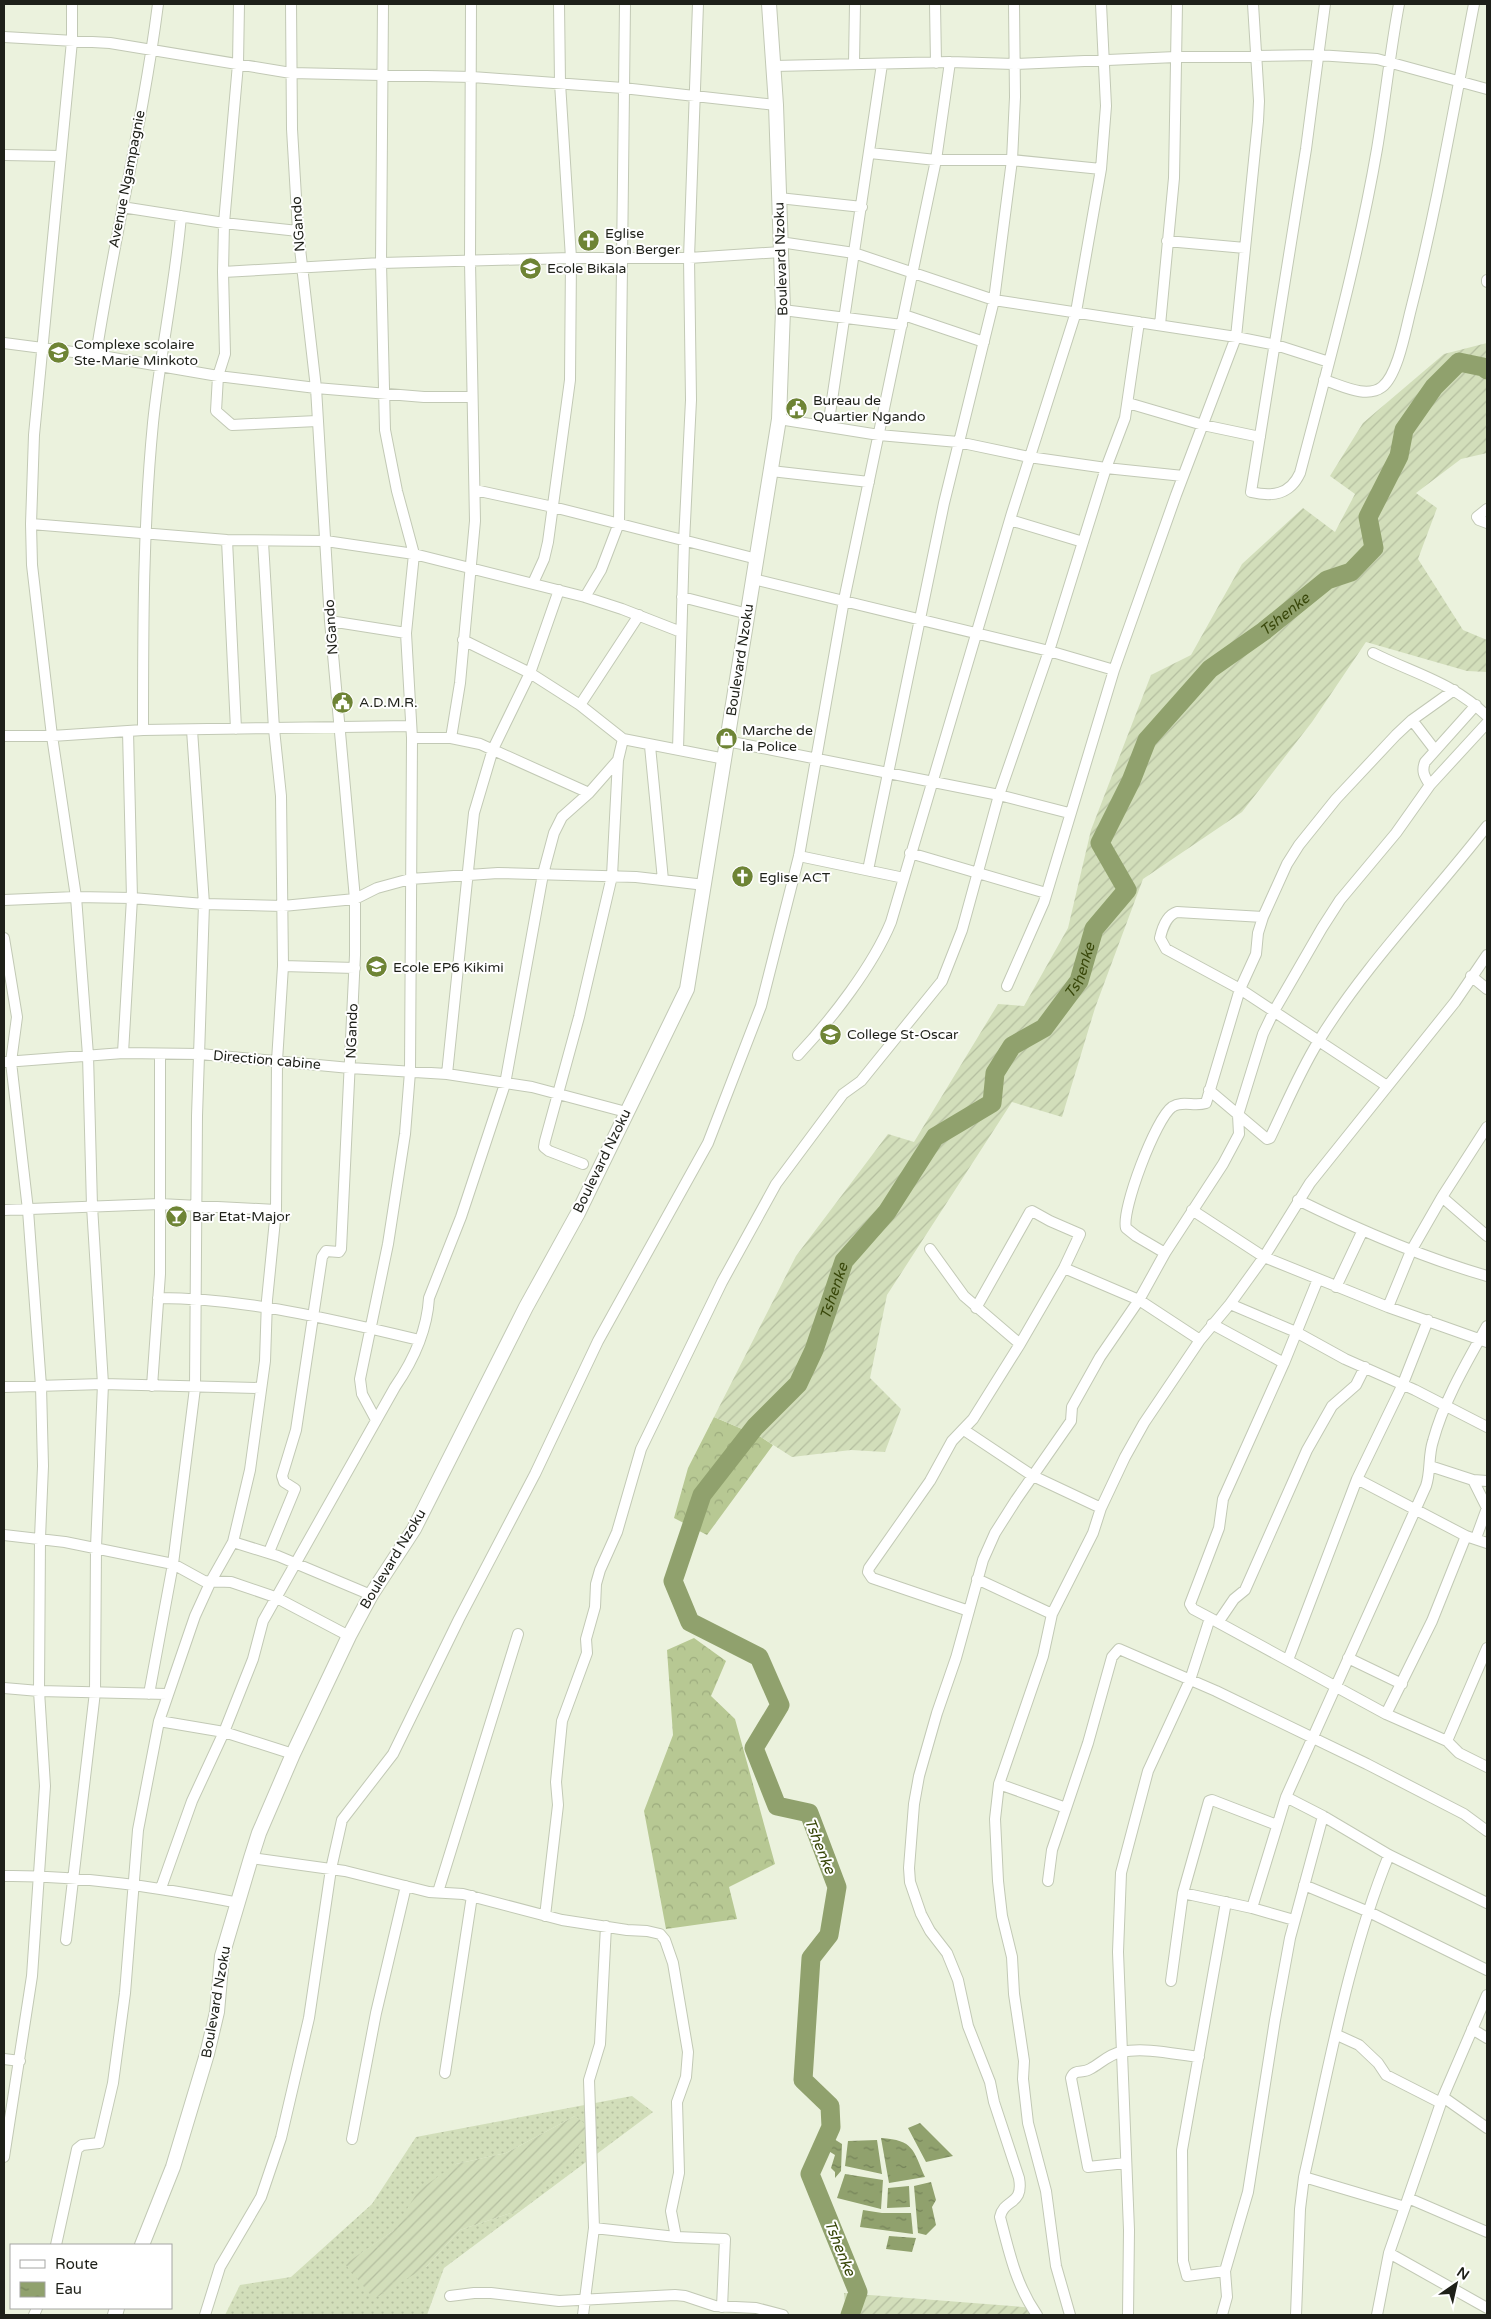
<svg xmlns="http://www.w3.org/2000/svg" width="1491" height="2319" viewBox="0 0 1491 2319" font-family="'Varela Round',sans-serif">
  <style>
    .grass { fill: url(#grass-dots); fill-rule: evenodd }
    .forest { fill: url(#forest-crowns) }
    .garden { fill: url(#garden-furrows) }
    .water { fill: url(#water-ripples) }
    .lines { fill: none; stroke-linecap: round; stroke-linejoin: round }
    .river { stroke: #90a16d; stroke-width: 19 }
    .street-casing { stroke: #c2c9b5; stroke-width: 12 }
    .secondary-casing { stroke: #c2c9b5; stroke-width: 16 }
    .street { stroke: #fff; stroke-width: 10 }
    .secondary { stroke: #fff; stroke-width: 14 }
    .labels { text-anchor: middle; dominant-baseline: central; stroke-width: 4; stroke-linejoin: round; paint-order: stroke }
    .street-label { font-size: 14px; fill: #1e2019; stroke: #fff }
    .poi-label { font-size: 14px; fill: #1e2019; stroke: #fff; text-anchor: start }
    .water-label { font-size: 15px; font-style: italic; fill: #384709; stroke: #fff }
  </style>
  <defs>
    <pattern id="grass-dots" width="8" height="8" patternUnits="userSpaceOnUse" patternTransform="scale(1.25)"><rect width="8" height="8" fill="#d2deba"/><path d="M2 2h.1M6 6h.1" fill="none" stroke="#b4be9f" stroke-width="1.8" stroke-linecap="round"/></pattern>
    <pattern id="forest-crowns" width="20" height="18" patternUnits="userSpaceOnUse" patternTransform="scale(1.25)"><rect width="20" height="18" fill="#b7c893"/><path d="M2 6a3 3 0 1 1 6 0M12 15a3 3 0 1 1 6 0" fill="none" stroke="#9dac7e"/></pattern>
    <pattern id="garden-furrows" width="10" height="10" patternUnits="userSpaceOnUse" patternTransform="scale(1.25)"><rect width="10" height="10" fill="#d2deba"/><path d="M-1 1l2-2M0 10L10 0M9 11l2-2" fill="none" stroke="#b4be9f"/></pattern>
    <pattern id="water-ripples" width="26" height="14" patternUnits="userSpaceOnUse" patternTransform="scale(1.25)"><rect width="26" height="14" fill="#90a16d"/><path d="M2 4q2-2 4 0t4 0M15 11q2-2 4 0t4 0" fill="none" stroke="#758359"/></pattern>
  </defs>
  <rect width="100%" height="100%" fill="#ebf2dd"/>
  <path class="grass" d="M 632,2096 L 653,2112 L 444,2268 L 427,2315 L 225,2315 L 240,2285 L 291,2277 L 372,2204 L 416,2137 ZM 575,2116 L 520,2210 L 460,2230 L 426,2267 L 346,2264 L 393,2231 L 456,2164 L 506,2153 Z"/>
  <path class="forest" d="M 714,1417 L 761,1437 L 773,1445 L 707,1535 L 674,1518 L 688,1468 Z
    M 694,1638 L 726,1661 L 711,1696 L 735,1719 L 775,1864 L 729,1887 L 737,1919 L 666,1929 L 644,1811 L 673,1735 L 667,1650 Z"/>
  <path class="garden" d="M 1487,343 L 1487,453 L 1461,459 L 1416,493 L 1437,508 L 1418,559 L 1463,630 L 1487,640 L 1487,672 L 1467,671 L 1366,642 L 1312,722 L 1242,812 L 1143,879 L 1095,1008 L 1062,1117 L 1012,1102 L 887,1295 L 870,1378 L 901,1409 L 885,1452 L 851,1450 L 792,1457 L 761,1437 L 714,1417 L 796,1256 L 888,1134 L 914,1142 L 998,1004 L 1024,1006 L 1068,928 L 1091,830 L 1151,675 L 1191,655 L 1242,564 L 1303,508 L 1335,532 L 1355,494 L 1330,476 L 1363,423 L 1444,354 Z
    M 575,2116 L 589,2127 L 581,2143 L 553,2179 L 520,2210 L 460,2230 L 426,2267 L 374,2299 L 345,2264 L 393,2231 L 419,2190 L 456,2164 L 506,2153 Z
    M 844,2293 L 1036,2308 L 1037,2315 L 846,2315 Z"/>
  <path class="water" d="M 920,2123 L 953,2156 L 926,2162 L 908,2128 Z
    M 881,2138 C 914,2140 913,2150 925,2177 L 889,2183 Z
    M 834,2139 L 842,2144 L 841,2171 L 835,2178 L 835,2172 L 831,2168 L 835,2155 L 827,2150 Z
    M 877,2140 L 882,2174 L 845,2166 L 848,2141 Z
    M 845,2174 L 883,2180 L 881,2209 L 837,2198 Z
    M 931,2182 L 936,2200 L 932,2207 L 936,2225 L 926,2235 L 918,2233 L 914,2186 Z
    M 909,2186 L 910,2207 L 887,2208 L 888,2188 Z
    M 863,2210 L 882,2213 L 911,2213 L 913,2234 L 860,2227 Z
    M 889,2236 L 916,2238 L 912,2252 L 886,2249 Z"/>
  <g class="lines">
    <path class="river" id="s1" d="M 850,2315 L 858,2292 L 810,2174 L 831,2127 L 830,2106 L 803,2080 L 811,1958 L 829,1935 L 837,1887 L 809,1813 L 777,1806 L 754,1748 L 780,1705 L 759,1657 L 690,1622 L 673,1581 L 702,1495 L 755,1427 L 798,1384 L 814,1350 L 844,1261 L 887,1212 L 935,1137 L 992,1103 L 995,1073 L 1012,1046 L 1044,1028 L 1079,981 L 1094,929 L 1127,890 L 1100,843 L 1131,781 L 1147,740 L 1210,669 L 1264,631 L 1327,580 L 1351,572 L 1374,548 L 1368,517 L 1399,456 L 1404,430 L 1434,387 L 1459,362 L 1483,367 L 1487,370"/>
    <defs>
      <path id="street" d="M 239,4 L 238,64 L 224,223 L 223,272 L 225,354 L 218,376 L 216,411 L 232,425 L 317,421
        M 935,4 L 936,63
        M 1325,4 L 1306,149 L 1251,492 C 1272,497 1290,495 1300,473 C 1328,366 1358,259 1377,149 C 1385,101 1390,52 1399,4
        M 4,37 L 110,43 L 291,73 L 472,77 L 623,88 L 776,105
        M 854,63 L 855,4
        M 774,66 L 950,62 L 1014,64 L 1176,57 L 1318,55 L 1377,59 L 1487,89
        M 870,153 L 936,160 L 1012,160 L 1101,169
        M 4,155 L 60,156
        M 779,198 L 862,207
        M 122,207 L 224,223 L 298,231
        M 1167,241 L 1245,248
        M 780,242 L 854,253 L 994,300 L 1236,337 L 1276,345 L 1329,362
        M 223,272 L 381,263 L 571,258 L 689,258 L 781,252
        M 1487,282 L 1487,280
        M 783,310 L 902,325
        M 904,315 L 984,342
        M 1160,325 L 1174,178 L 1177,4
        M 4,343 L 96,355 L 218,376 L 316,388 L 424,397 L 472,397
        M 96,355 C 114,237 143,122 158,4
        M 1324,380 C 1341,385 1366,399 1382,387 C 1398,375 1406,328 1411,309 C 1437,208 1454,106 1474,4
        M 1128,403 L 1203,425 L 1260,437
        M 779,419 L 879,435 L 958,442 L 1029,457 L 1106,468 L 1183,476
        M 828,427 L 882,64
        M 771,471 L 869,482
        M 475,490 L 553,507 L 757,559
        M 1487,509 L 1477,517 L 1479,520 L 1487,523
        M 1010,520 L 1083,542
        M 31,524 L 227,540 L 326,541 L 414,554 L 585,597 L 622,609 L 681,632
        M 227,540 L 236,729
        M 753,579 L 1049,651 L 1114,670
        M 533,583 L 544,559 L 548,542 L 570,380 L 571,258 L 560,83 L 559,4
        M 585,597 L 601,570 L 619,523 L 625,4
        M 682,597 L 748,614
        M 330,621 L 406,633
        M 463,640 L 530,673 L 580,705 L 623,739 L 725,759
        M 1373,653 C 1415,674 1452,682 1487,716
        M 580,705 L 639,615
        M 1412,720 L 1435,750
        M 143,730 C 143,628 143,525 153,423 C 160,354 175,286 181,216
        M 4,736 L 52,736 L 143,730 L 411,726
        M 412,738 L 451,738 L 480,744 L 589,793
        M 451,738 L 460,683 L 475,521 L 470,262 L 471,4
        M 727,741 L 999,795 L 1069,813
        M 650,746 L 663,880
        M 678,749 L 684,542 L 691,400 L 689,258 L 698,4
        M 1430,785 C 1425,777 1421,772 1425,762 L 1476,705
        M 910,853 L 1046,893
        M 799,856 L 904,878
        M 868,870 L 944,503 L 994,300 L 1012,160 L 1015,97 L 1014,4
        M 4,900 L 76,897 L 132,898 L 204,904 L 283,906 L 355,899 L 377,888 L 410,879 L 498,873 L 636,877 L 705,885
        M 1263,917 L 1177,912 C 1167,915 1162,929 1160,938 L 1166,949 L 1240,989 L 1387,1086
        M 4,938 L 17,1017 L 11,1062 L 28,1210 L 41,1386 L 43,1466 L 40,1538 L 39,1691 L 45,1786 L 32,1976 L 4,2157
        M 283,966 L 355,968
        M 1471,976 L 1487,989
        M 1007,986 L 1044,902 L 1114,670 L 1176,495 L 1236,337 L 1258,121 L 1259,101 L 1253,4
        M 123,1053 L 132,898 L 128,731
        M 798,1055 C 831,1020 873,966 891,922 L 1012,513 L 1076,312 L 1101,169 L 1106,106 L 1101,4
        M 5,1062 L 123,1053 L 200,1054 L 350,1068 L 447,1074 L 532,1087 L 626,1112
        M 447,1074 L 474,813 L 493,749 L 530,673 L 559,590
        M 1209,1090 L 1267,1139 L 1270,1138 C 1286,1105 1299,1073 1318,1042 C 1364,966 1432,897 1487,826
        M 583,1164 L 549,1151 L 544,1147 L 545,1141 L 579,1017 L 612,876 L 618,760 L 623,739
        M 1442,1197 L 1487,1236
        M 1298,1200 C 1359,1230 1421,1257 1487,1276
        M 4,1210 L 160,1204 L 276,1210
        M 1192,1210 L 1264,1257 L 1388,1307 L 1487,1342
        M 930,1249 L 964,1296 L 1020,1344
        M 1165,1253 L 1136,1236 L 1126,1228 C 1121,1210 1156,1118 1172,1107 C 1183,1100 1194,1107 1206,1103 L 1240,989 L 1256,954 L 1258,933 L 1263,917 L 1287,864 L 1299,845 L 1336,799 L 1396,735 L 1412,720 L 1454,690
        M 1064,1268 L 1139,1300 L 1200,1340
        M 1336,1287 L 1362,1232
        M 158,1298 C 247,1298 333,1320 420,1340
        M 1230,1304 L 1296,1332 L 1345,1359 L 1415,1390 L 1487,1427
        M 1388,1307 L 1411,1251 L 1442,1197 L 1487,1127
        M 1212,1324 L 1284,1363
        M 152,1386 L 160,1274 L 160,1054
        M 4,1387 L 103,1384 L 260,1388
        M 376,1420 L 362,1394 L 360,1379 L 388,1244 L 405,1134 L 410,1072 L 412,738 L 406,633 L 414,554 L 397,491 L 385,430 L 381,263 L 383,4
        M 964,1430 L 1033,1476 L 1101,1508
        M 1430,1466 L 1473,1480 L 1487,1481
        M 1357,1479 L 1466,1536 L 1487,1543
        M 1473,1480 L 1487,1508 L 1476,1538
        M 4,1535 L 65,1542 L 173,1564 L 204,1581 L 231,1582 L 275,1597 L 349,1636
        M 233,1542 L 278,1556 L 371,1595
        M 269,1552 L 295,1489 L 284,1482 L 282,1476 L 296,1430 L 322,1257 L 326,1251 L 339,1252 L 341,1249 L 355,955 L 355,899 L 330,621 L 316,388 L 298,231 L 292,129 L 291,4
        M 977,1579 L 1052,1614
        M 969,1611 L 872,1578 L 868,1572 L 869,1568 L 930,1481 L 952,1441 L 973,1419 L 1020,1344 L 1064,1268 L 1080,1234 L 1050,1221 L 1032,1211 L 1030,1212 L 976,1308
        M 1210,1618 L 1193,1609 L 1190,1604 L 1219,1528 L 1223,1499 L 1284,1363 L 1318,1279
        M 1219,1621 L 1234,1599 L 1245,1590 L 1307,1450 L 1332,1406 L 1356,1385 L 1365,1367
        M 1348,1658 L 1402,1684
        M 1288,1660 L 1357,1479 L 1402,1386 L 1428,1320
        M 4,1688 L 39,1691 L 167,1694
        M 149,1694 L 173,1564 L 195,1388 L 197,1116 L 204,904 L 192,730
        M 1386,1714 L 1432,1621 L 1466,1536
        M 159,1721 L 224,1732 L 293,1754
        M 1447,1741 L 1487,1648
        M 999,1784 L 1066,1808
        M 1286,1797 L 1323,1816 L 1389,1855 L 1487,1903
        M 1277,1825 L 1212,1800 L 1209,1801 L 1183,1893 L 1252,1908 L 1294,1920
        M 251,1858 L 345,1871 L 429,1892 L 463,1894 L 562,1920 L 627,1930 L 647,1931 L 660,1934 L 665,1940 L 673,1963 L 688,2052 L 686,2077 L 677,2102 L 679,2173 L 671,2211 L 676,2237
        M 4,1876 C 83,1875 161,1888 239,1903
        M 1048,1881 L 1052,1850 L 1088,1743 L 1112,1657 L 1119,1649 L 1216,1691 L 1367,1764 L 1464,1814 L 1487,1831
        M 1304,1885 L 1369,1912 L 1487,1970
        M 161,1888 L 192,1801 L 224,1732 L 253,1659 L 263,1621 L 395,1387 C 413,1361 427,1331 429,1298 L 461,1217 L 505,1084 L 543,874 L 554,833 L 562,817 L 589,793 L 618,760
        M 438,1892 L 518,1634
        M 1226,1902 L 1182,2150 L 1183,2261 L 1187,2276 L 1225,2271 L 1248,2192 L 1275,2020 L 1290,1938 L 1323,1816
        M 1252,1908 L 1286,1797 L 1426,1486 C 1431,1471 1428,1456 1433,1441 C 1444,1400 1467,1362 1487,1326
        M 545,1916 L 558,1805 L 556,1782 L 562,1721 L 587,1653 L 586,1639 L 595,1607 L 596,1584 L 600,1570 L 617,1532 L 641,1449 L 722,1282 L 776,1184 L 843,1094 L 861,1081 L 942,981 L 962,930 L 999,795 L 1049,651 L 1106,468 L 1125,418 L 1139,322
        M 66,1940 L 95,1692 L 96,1547 L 103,1384 L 92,1206 L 88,1055 L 76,897 L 52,736 L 32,565 L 31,524 L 34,435 L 72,41 L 72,4
        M 1171,1981 L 1183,1893
        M 1472,2029 L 1487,2038
        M 1337,2035 L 1359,2045 L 1378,2063 L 1386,2075 L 1441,2103
        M 4,2059 L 20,2061
        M 445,2073 L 472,1896
        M 1443,2097 L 1487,2128
        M 352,2139 L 376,2013 L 406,1886
        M 1126,2163 L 1088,2167 L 1071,2078 C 1075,2068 1082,2074 1090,2069 C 1100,2064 1109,2054 1121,2052 C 1145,2047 1174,2054 1199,2057
        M 1304,2177 L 1405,2207
        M 1408,2198 L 1487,2232
        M 594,2228 L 676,2237 L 725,2239 L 722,2307
        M 56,2245 L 77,2149 L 82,2145 L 99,2143 L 113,2083 L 125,1993 L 138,1830 L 159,1721 L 195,1616 L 211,1581 L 233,1542 L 250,1470 L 265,1361 L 267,1300 L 276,1210 L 277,1061 L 283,966 L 281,796 L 274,729 L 263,542
        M 1389,2253 L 1487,2308
        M 450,2296 L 474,2293 L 491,2293 L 559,2301 L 675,2295 L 685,2296 L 715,2306 L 756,2308 L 783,2315
        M 34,2315 L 37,2308
        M 205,2315 L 220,2267 L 261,2197 L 281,2138 L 309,2018 L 331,1869 L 342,1820 L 393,1754 L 459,1619 L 535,1474 L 598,1341 L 708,1143 L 761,1006 L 799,856 L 844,600 L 936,160 L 950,62
        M 583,2315 L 594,2228 L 589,2080 L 600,2044 L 606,1926
        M 1037,2315 C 1016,2285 1009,2252 1000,2217 C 1004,2198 1024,2206 1019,2178 L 994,2102 L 990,2082 L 968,2026 L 958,1980 L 947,1953 L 930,1931 L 921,1914 L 910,1882 L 909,1868 L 914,1804 L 919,1776 L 937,1713 L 956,1658 L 983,1560 L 995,1533 L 1016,1500 L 1071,1421 L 1072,1407 L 1100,1357 L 1139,1300 L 1165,1253 L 1223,1164 L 1239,1134 L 1238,1115 L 1263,1034 L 1274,1011 L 1322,928 L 1340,900 L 1396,833 L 1430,785 L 1487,723
        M 1070,2315 L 1056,2266 L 1046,2191 L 1028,2123 L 1023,2079 L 1024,2061 L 1014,1994 L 1012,1957 L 1002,1916 L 998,1881 L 995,1819 L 999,1784 L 1043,1656 L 1052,1614 L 1093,1533 L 1101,1508 L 1125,1457 L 1144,1423 L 1200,1340 L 1230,1304 L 1264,1257 L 1310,1183 L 1455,1002 L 1487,955
        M 1128,2315 L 1129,2230 L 1118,1952 L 1121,1873 L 1148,1771 L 1190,1680 L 1210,1618 L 1386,1714 L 1447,1741 L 1459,1753 L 1487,1767
        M 1222,2315 L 1227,2297 L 1225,2271
        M 1296,2315 L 1300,2209 L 1304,2177 C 1328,2072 1348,1955 1389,1855
        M 1377,2315 L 1389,2253 L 1443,2097 L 1487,1995"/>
      <path id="secondary" d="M 142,2245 L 173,2167 L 207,2054 L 217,2012 L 222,1956 L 251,1858 L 259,1833 L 293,1754 L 349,1636 L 371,1595 L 414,1529 L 526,1307 L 578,1213 L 687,989 L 779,419 L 783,310 L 776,105 L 769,4
        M 115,2315 L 117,2308"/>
    </defs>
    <use href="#street" class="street-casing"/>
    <use href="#secondary" class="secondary-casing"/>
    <use href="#street" class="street"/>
    <use href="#secondary" class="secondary"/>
  </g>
  <defs>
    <symbol id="church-disc" viewBox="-11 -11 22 22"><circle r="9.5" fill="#6e8435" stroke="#fff"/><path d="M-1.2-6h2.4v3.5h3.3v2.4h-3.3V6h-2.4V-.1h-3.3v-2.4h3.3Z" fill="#fff"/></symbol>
    <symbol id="school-disc" viewBox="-11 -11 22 22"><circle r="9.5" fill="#6e8435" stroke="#fff"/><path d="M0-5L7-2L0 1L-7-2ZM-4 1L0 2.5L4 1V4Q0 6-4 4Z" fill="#fff"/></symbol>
    <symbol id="civic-disc" viewBox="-11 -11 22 22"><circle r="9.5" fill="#6e8435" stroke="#fff"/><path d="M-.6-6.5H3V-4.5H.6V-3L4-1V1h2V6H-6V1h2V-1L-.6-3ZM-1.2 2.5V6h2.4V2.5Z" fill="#fff"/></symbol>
    <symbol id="shop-disc" viewBox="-11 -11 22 22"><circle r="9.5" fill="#6e8435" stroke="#fff"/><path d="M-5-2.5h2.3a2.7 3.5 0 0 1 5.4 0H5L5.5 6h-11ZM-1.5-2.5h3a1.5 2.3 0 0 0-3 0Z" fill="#fff"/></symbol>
    <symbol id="bar-disc" viewBox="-11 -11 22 22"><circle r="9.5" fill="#6e8435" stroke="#fff"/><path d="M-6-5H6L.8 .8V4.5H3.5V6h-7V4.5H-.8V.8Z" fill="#fff"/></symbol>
  </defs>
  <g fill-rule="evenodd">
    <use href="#church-disc" x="576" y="228" width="25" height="25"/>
    <use href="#school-disc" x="518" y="256" width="25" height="25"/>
    <use href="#school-disc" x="46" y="340" width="25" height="25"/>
    <use href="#civic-disc" x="784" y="396" width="25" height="25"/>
    <use href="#civic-disc" x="330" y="690" width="25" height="25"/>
    <use href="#shop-disc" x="714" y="726" width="25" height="25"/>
    <use href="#church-disc" x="730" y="864" width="25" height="25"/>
    <use href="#school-disc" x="364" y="954" width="25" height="25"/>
    <use href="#school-disc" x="818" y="1022" width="25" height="25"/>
    <use href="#bar-disc" x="164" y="1204" width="25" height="25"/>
  </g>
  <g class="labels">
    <g class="street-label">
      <text transform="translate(127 179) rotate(-79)">Avenue Ngampagnie</text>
      <text transform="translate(298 224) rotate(-94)">NGando</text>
      <text transform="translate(781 259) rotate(-92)">Boulevard Nzoku</text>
      <text transform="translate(331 627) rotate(-94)">NGando</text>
      <text transform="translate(740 660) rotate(-81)">Boulevard Nzoku</text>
      <text transform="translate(352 1031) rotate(-88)">NGando</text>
      <text transform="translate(267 1060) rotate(5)">Direction cabine</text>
      <text transform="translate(602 1161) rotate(-64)">Boulevard Nzoku</text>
      <text transform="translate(393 1559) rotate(-59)">Boulevard Nzoku</text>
      <text transform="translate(216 2002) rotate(-80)">Boulevard Nzoku</text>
    </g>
    <g class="poi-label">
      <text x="605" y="233">Eglise<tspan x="605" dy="16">Bon Berger</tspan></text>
      <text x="547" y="268">Ecole Bikala</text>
      <text x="74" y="344">Complexe scolaire<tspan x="74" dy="16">Ste-Marie Minkoto</tspan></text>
      <text x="813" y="400">Bureau de<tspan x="813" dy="16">Quartier Ngando</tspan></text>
      <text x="359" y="702">A.D.M.R.</text>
      <text x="742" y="730">Marche de<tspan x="742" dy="16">la Police</tspan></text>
      <text x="759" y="877">Eglise ACT</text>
      <text x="393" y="967">Ecole EP6 Kikimi</text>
      <text x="847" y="1034">College St-Oscar</text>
      <text x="192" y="1216">Bar Etat-Major</text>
    </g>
    <g class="water-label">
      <text stroke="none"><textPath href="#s1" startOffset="2068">Tshenke</textPath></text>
      <text stroke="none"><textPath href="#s1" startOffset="1618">Tshenke</textPath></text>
      <text stroke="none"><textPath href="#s1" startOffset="1198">Tshenke</textPath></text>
      <text transform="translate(820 1846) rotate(68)">Tshenke</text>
      <text transform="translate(840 2248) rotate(68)">Tshenke</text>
    </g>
  </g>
  <rect width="1491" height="2319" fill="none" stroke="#1e2019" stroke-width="10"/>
  <rect x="10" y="2244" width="162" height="65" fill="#ffffff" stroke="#a5a6a3"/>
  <rect x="20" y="2260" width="25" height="8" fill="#ffffff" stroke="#a5a6a3"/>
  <text x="55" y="2269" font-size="15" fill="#1e2019">Route</text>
  <rect x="20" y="2282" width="25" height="15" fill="url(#water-ripples)" stroke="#a5a6a3"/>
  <text x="55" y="2294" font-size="15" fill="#1e2019">Eau</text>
  <g transform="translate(1456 2284) rotate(34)" stroke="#ffffff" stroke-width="4" paint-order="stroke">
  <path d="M0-4L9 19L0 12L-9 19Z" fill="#1e2019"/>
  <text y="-8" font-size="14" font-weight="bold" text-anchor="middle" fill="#1e2019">N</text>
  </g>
</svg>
